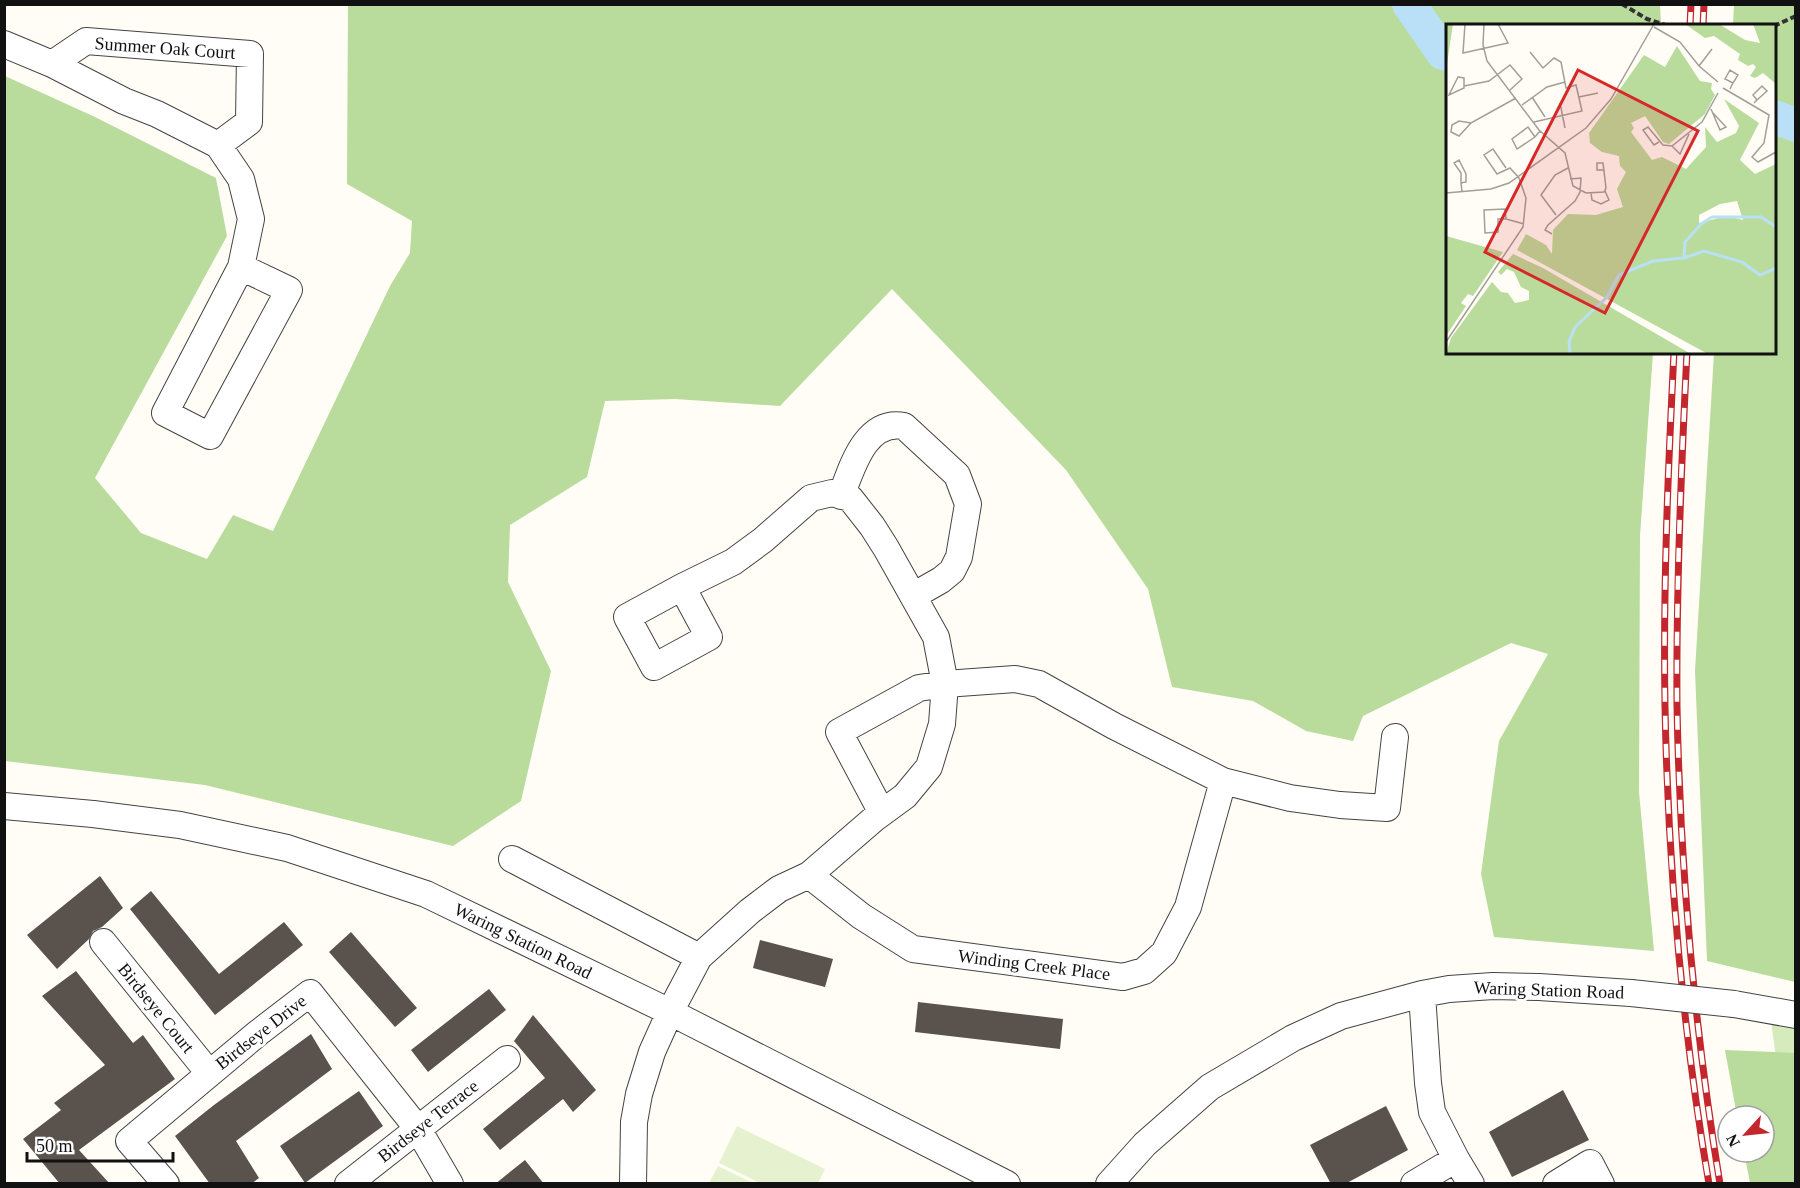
<svg xmlns="http://www.w3.org/2000/svg" width="1800" height="1188" viewBox="0 0 1800 1188" font-family="Georgia,serif">
  <style>
    .green { fill: #d5ebbd }
    .forest { fill: #b9dc9c }
    .pitch { fill: #e6f2cf }
    .lines { fill: none; stroke-linecap: round; stroke-linejoin: round }
    .river { stroke: #b9e0f7; stroke-width: 34 }
    .building { fill: #5a524d }
    .minor-casing { stroke: #444; stroke-width: 28 }
    .path { stroke: #333; stroke-width: 4; stroke-dasharray: 6 3; stroke-linecap: butt }
    .minor { stroke: #fff; stroke-width: 26 }
    .rail-casing { stroke: #c4262e; stroke-width: 7 }
    .rail { stroke: #fff; stroke-width: 4.5; stroke-dasharray: 14; stroke-linecap: butt }
    .minor-bridge-casing { stroke: #444; stroke-width: 28; stroke-linecap: butt }
    .minor-bridge { stroke: #fff; stroke-width: 26 }
    .labels { text-anchor: middle; dominant-baseline: central; stroke-width: 6; stroke-linejoin: round; paint-order: stroke }
    .street-label { font-size: 18px; fill: #111; stroke: #fff }
    .inset-river { fill: none; stroke: #b9e0f7; stroke-width: 3 }
    .inset-road { fill: none; stroke: #a09f9a; stroke-width: 1.5 }
    .view { fill: #d62828; fill-opacity: 0.15; stroke: #d62828; stroke-width: 3 }
    .inset-edge { fill: none; stroke: #111; stroke-width: 3 }
  </style>
  <rect width="100%" height="100%" fill="#fffdf5"/>
  <path class="green" d="M 1768,1001 L 1795,1005 L 1795,1183 L 1794,1183 Z"/>
  <path class="forest" d="M 348,5 L 1660,5 L 1661,25 L 1448,26 L 1448,352 L 1653,353 L 1640,536 L 1639,792 L 1654,951 L 1494,937 L 1481,874 L 1499,741 L 1548,654 L 1511,643 L 1363,716 L 1353,741 L 1306,731 L 1253,701 L 1172,687 L 1148,589 L 1066,470 L 892,289 L 780,406 L 675,399 L 605,401 L 587,477 L 510,525 L 508,582 L 551,671 L 521,801 L 453,846 L 205,785 L 5,761 L 5,76 L 95,117 L 216,178 L 227,236 L 95,478 L 141,533 L 207,559 L 233,515 L 273,531 L 390,286 L 410,253 L 412,221 L 347,184 Z
    M 1734,5 L 1795,5 L 1795,982 L 1707,961 L 1695,671 L 1714,353 L 1774,352 L 1774,26 L 1733,25 Z
    M 1725,1050 L 1795,1053 L 1795,1183 L 1750,1183 L 1744,1152 L 1764,1152 L 1764,1116 L 1737,1116 Z"/>
  <path class="pitch" d="M 737,1126 L 825,1169 L 818,1183 L 760,1183 L 719,1163 Z
    M 718,1166 L 753,1183 L 709,1183 Z"/>
  <g class="lines">
    <path class="river" d="M 1409,4 L 1443,53 L 1448,54
      M 1774,117 L 1796,125"/>
  </g>
  <path class="building" d="M 100,876 L 123,908 L 102,927 L 93,931 L 89,939 L 57,969 L 27,935 Z
    M 151,891 L 219,974 L 284,922 L 303,945 L 215,1015 L 130,909 Z
    M 351,932 L 417,1008 L 395,1027 L 329,952 Z
    M 760,940 L 833,959 L 825,987 L 753,968 Z
    M 76,971 L 133,1043 L 143,1035 L 175,1079 L 79,1150 L 110,1184 L 60,1184 L 23,1139 L 61,1110 L 54,1103 L 105,1065 L 42,996 Z
    M 489,989 L 506,1010 L 428,1072 L 411,1050 Z
    M 918,1002 L 1063,1019 L 1060,1049 L 915,1032 Z
    M 533,1015 L 596,1090 L 573,1112 L 563,1099 L 500,1150 L 483,1129 L 545,1078 L 514,1041 Z
    M 311,1034 L 332,1069 L 236,1141 L 259,1178 L 251,1184 L 210,1184 L 175,1136 L 214,1105 Z
    M 1563,1090 L 1589,1140 L 1512,1177 L 1489,1132 Z
    M 359,1091 L 383,1126 L 305,1183 L 280,1146 Z
    M 1386,1106 L 1408,1150 L 1345,1184 L 1331,1184 L 1310,1145 Z
    M 525,1160 L 544,1184 L 495,1184 Z"/>
  <g class="lines">
    <defs>
      <path id="minor" d="M 4,44 L 52,64 L 124,101 L 157,114 L 218,145 L 241,179 L 251,219 L 241,267 L 165,413 L 210,436 L 289,290 L 241,267
        M 52,64 L 86,41 L 250,54 L 249,122 L 218,145
        M 841,496 C 852,468 865,419 904,426 L 957,475 L 968,504 L 959,557 L 952,571 L 941,580 L 913,596
        M 4,806 L 93,814 L 180,825 L 287,848 L 426,894 L 670,1012 L 1007,1184
        M 882,813 L 839,732 L 919,688 L 945,684 L 1015,679 L 1039,684 L 1114,726 L 1223,781 L 1290,798 L 1340,805 L 1387,808 L 1395,737
        M 512,859 L 699,957
        M 809,875 L 861,916 L 913,949 L 1123,977 L 1144,971 L 1164,953 L 1188,907 L 1223,781
        M 103,942 L 209,1073
        M 1422,994 L 1428,1083 L 1432,1112 L 1456,1159 L 1471,1184
        M 1734,1004 L 1796,1015
        M 166,1184 L 129,1141 L 258,1033 L 310,993 L 418,1129 L 450,1184
        M 348,1184 L 507,1059
        M 633,1184 L 634,1122 L 639,1094 L 652,1052 L 670,1012 L 699,957 L 750,911 L 779,889 L 809,875 L 875,818 L 905,796 L 929,767 L 942,724 L 945,684 L 936,637 L 886,548 L 872,526 L 850,498 L 832,493 L 811,498 L 763,540 L 733,562 L 682,587 L 627,617 L 654,667 L 709,637 L 682,587
        M 1109,1184 L 1145,1144 L 1210,1087 L 1293,1038 L 1341,1016 L 1422,994 L 1449,989 L 1493,986 L 1539,987 L 1631,993
        M 1414,1184 L 1456,1159
        M 1556,1184 L 1590,1163 L 1601,1184"/>
    </defs>
    <use href="#minor" class="minor-casing"/>
    <path class="path" d="M 1622,4 L 1647,19 L 1669,26
      M 1774,26 L 1796,16"/>
    <use href="#minor" class="minor"/>
    <defs>
      <path id="rail" d="M 1690,26 L 1691,4
        M 1703,26 L 1704,4
        M 1674,352 C 1668,470 1663,588 1665,706 C 1668,866 1682,1026 1709,1184
        M 1687,352 C 1681,470 1676,588 1677,706 C 1680,866 1694,1026 1720,1184"/>
    </defs>
    <use href="#rail" class="rail-casing"/>
    <use href="#rail" class="rail"/>
    <defs>
      <path id="minor-bridge" d="M 1631,993 L 1734,1004"/>
    </defs>
    <use href="#minor-bridge" class="minor-bridge-casing"/>
    <use href="#minor-bridge" class="minor-bridge"/>
  </g>
  <g class="labels">
    <g class="street-label">
      <text transform="translate(165 48) rotate(4)">Summer Oak Court</text>
      <text transform="translate(523 941) rotate(26)">Waring Station Road</text>
      <text transform="translate(1034 965) rotate(7)">Winding Creek Place</text>
      <text transform="translate(1549 990) rotate(2)">Waring Station Road</text>
      <text transform="translate(156 1008) rotate(51)">Birdseye Court</text>
      <text transform="translate(261 1032) rotate(-38)">Birdseye Drive</text>
      <text transform="translate(428 1121) rotate(-38)">Birdseye Terrace</text>
    </g>
  </g>
  <g transform="translate(1446 24)">
    <rect width="330" height="330" fill="#fffdf5"/>
    <path d="M 0,0 L 7,0 L 0,46 ZM 239,0 L 273,0 L 299,16 L 314,19 L 307,0 L 330,0 L 330,60 L 317,49 L 309,54 L 304,52 L 310,43 L 307,40 L 302,42 L 292,36 L 294,30 L 268,12 L 259,14 ZM 231,22 L 254,57 L 266,59 L 265,65 L 269,71 L 259,90 L 223,120 L 217,118 L 199,92 L 185,99 L 188,104 L 185,108 L 206,136 L 216,133 L 240,145 L 260,123 L 259,103 L 271,118 L 290,109 L 293,102 L 278,75 L 313,99 L 294,136 L 309,150 L 330,140 L 330,330 L 262,330 L 71,226 L 80,210 L 100,221 L 106,230 L 107,206 L 122,190 L 150,191 L 177,183 L 171,165 L 180,148 L 174,142 L 173,132 L 156,128 L 144,119 L 143,109 L 198,31 L 219,43 ZM 291,177 L 297,196 L 281,192 L 253,199 L 253,191 L 274,180 ZM 0,212 L 57,228 L 27,272 L 22,270 L 15,279 L 20,282 L 0,312 ZM 67,230 L 97,244 L 245,330 L 0,330 L 5,314 L 46,258 L 55,268 L 62,269 L 69,279 L 83,276 L 83,267 L 75,263 L 68,248 L 61,245 L 55,251 L 52,248 Z" fill="#b9dc9c" fill-rule="evenodd"/>
    <path class="inset-river" d="M 238,234 L 258,227 L 296,238 L 314,251 L 330,244M 124,330 L 123,318 L 129,303 L 161,273 L 173,251 L 207,237 L 238,234 L 239,218 L 255,200 L 266,193 L 315,193 L 330,203"/>
    <path class="inset-road" d="M 19,0 L 17,29 L 62,19 L 52,0M 38,0 L 37,21 L 41,37 L 93,106 L 119,129 L 127,162 L 140,169 L 158,168 L 160,164 L 157,139 L 151,139 L 151,146 L 158,146M 208,3 L 234,18 L 253,42 L 272,58M 84,28 L 97,44 L 108,34 L 115,38 L 120,64 L 130,61 L 136,87 L 88,98M 253,42 L 266,25M 12,53 L 18,54 L 18,64 L 3,71 ZM 18,62 L 43,57 L 64,41 L 76,55 L 64,66M 277,64 L 323,91 L 318,119 L 306,133 L 312,138 L 330,128M 284,65 L 287,59 L 292,51 L 284,46 L 279,55 L 287,59M 86,73 L 99,93M 133,73 L 152,69M 114,79 L 119,104M 308,79 L 311,76 L 321,67 L 316,62 L 307,71 L 311,76M 76,81 L 101,63 L 119,58M 265,85 L 274,106 L 280,103 L 267,89M 25,99 L 13,112 L 5,108 L 6,101 L 13,97 L 25,99 L 70,74M 89,113 L 82,103 L 66,115 L 71,125 L 89,113 L 94,107M 213,118 L 208,121 L 197,106 L 202,103 L 217,121 L 226,122 L 256,98 L 272,69M 226,122 L 234,130 L 243,110M 15,159 L 20,158 L 20,150 L 13,136 L 8,139 L 15,149 L 15,159 L 16,168M 0,169 L 45,165 L 63,159 L 140,104 L 165,75 L 208,0M 145,169 L 146,176 L 155,180 L 163,176 L 159,167M 110,191 L 95,171 L 109,151 L 122,144M 60,195 L 52,195 L 52,208 L 39,209 L 38,186 L 59,185 L 60,195 L 78,200M 106,210 L 99,206 L 102,201 L 129,177 L 134,168 L 135,154 L 124,155M 0,318 L 77,203 L 80,174 L 73,154 L 64,144 L 51,150 L 38,131 L 47,125 L 60,144"/>
    <path class="view" d="M 132,46 L 252,107 L 159,289 L 39,228 Z"/>
    <rect width="330" height="330" class="inset-edge"/>
  </g>
  <rect width="1800" height="1188" fill="none" stroke="#111111" stroke-width="12"/>
  <g transform="translate(1746 1134) rotate(243)"><circle r="28" fill="#ffffff" stroke="#a0a0a0" stroke-width="1.5"/>
  <path d="M0-4.5L10 22L0 15L-10 22Z" fill="#c4262e"/>
  <text y="-9" font-size="16" font-weight="bold" text-anchor="middle" fill="#111111">N</text>
  </g>
  <path d="M27 1152v9h146v-9" fill="none" stroke="#111111" stroke-width="3"/>
  <text x="36" y="1152" font-size="18" fill="#111111" stroke="#ffffff" stroke-width="4.5" paint-order="stroke">50 m</text>
</svg>
